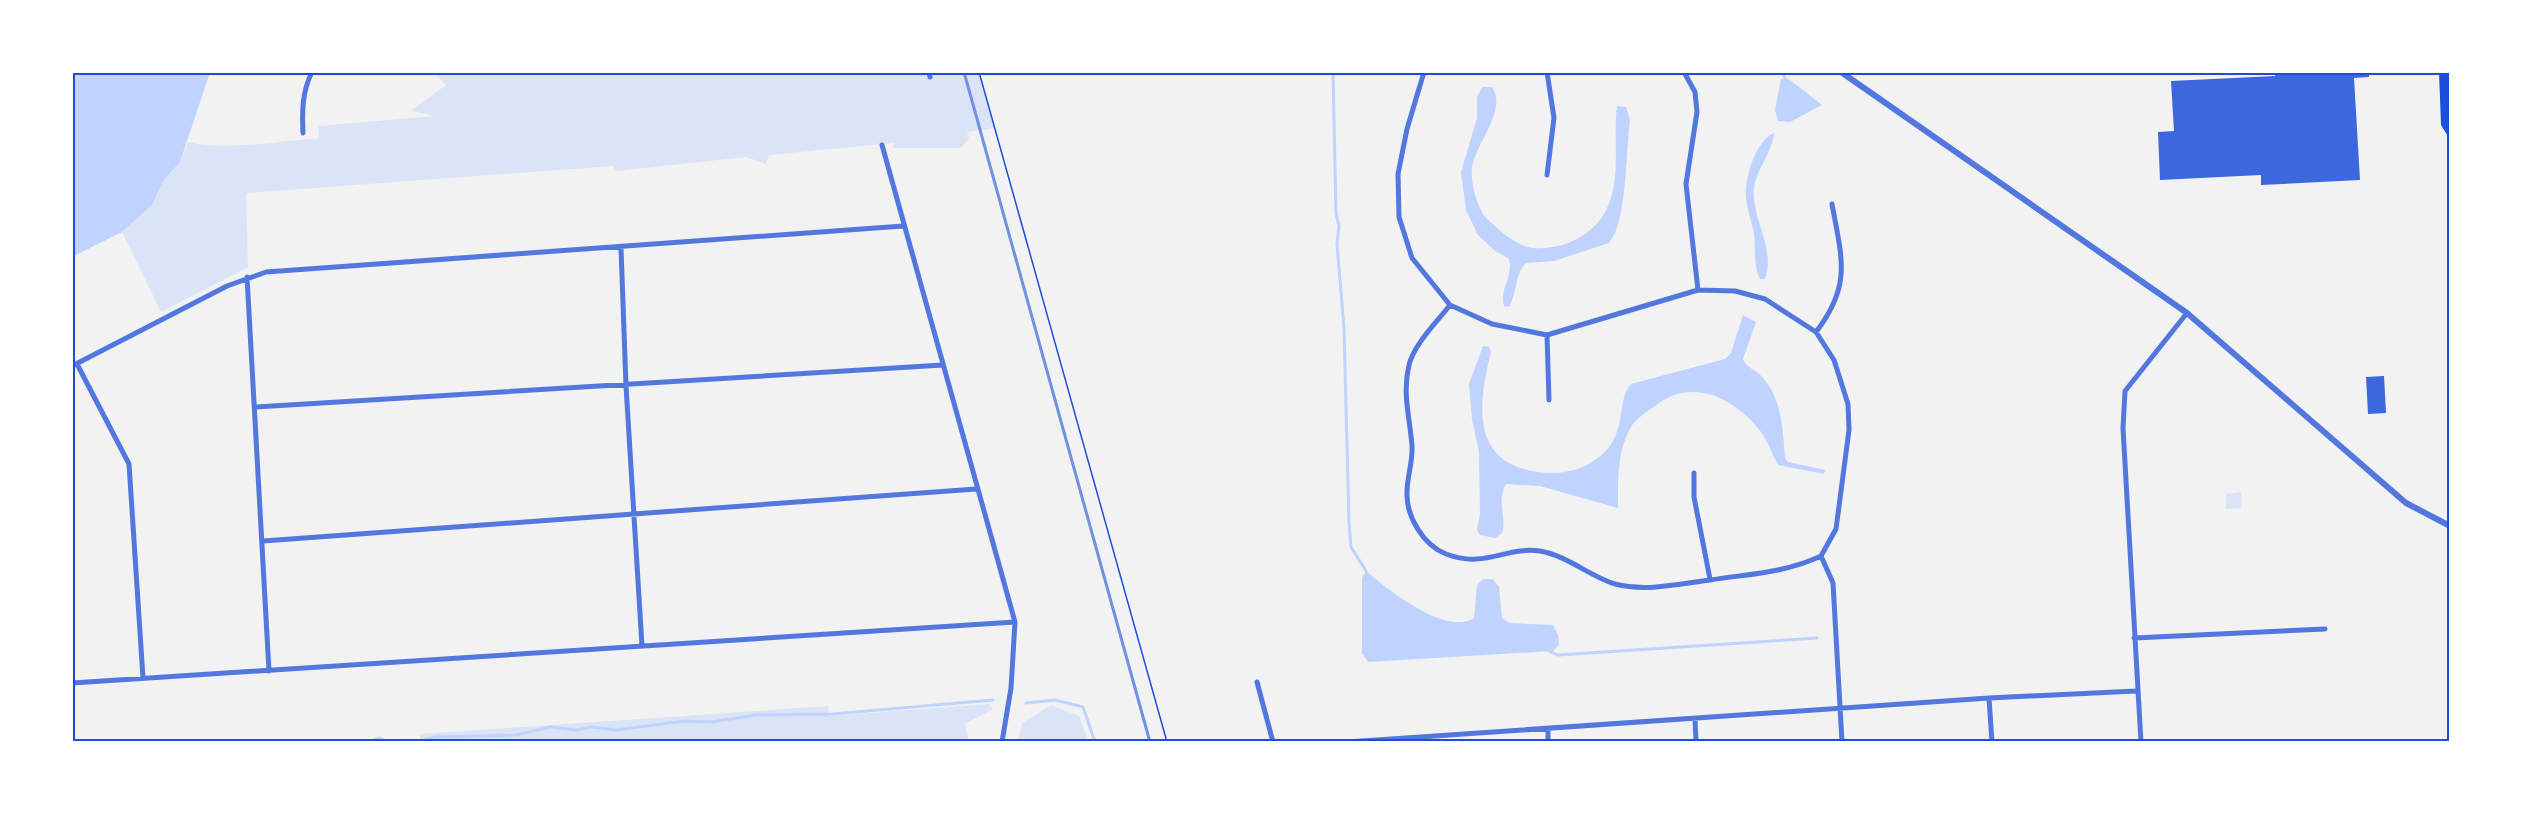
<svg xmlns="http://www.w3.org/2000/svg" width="2522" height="814" viewBox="0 0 2522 814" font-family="Montserrat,sans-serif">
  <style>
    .green { fill: #dbe4f7 }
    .water { fill: #bfd3fe }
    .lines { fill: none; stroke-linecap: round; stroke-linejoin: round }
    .stream { stroke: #bfd3fe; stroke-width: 3 }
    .building { fill: #3d67dc }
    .path { stroke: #1d4ed8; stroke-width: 1.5 }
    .minor { stroke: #5277de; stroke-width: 5 }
    .tertiary { stroke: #5277de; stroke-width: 6 }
    .primary { stroke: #1d4ed8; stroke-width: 8 }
    .rail { stroke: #7290e2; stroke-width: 3 }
    .neatline { fill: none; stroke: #1d4ed8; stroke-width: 2 }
  </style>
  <rect width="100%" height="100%" fill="#f2f2f2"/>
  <path class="green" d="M 433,72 L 979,72 L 995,128 L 967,132 L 969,138 L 961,148 L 893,148 L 894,143 L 769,155 L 766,164 L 746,157 L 616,171 L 613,166 L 246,193 L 248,267 L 161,312 L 122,232 L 152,205 L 163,181 L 180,162 L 188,142 C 226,151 280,141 319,138 L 319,126 L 435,116 L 411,111 L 446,85 Z
    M 2241,492 L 2242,508 L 2226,509 L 2226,494 Z
    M 989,704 L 993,709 L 965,724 L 969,742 L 420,742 L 420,734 L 828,706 L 829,716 Z
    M 1051,705 L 1079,716 L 1089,742 L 1018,742 L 1022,723 Z"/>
  <path class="water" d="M 72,72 L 210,72 L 180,162 L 163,181 L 152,205 L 122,232 L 72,257 Z
    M 1781,79 L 1789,79 L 1822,105 L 1790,122 L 1778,121 L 1775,110 Z
    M 1482,87 L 1492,87 C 1507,108 1479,140 1473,163 C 1469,177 1475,199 1482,212 C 1484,217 1490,221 1494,225 C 1503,234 1520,247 1533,248 C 1564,250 1596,235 1608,206 C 1621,176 1613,138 1617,106 L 1626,107 L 1630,120 C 1626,149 1627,224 1609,243 L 1554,261 L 1526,263 C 1515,273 1517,294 1509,307 L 1504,306 C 1499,289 1514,275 1509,259 L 1494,250 L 1478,235 L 1466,210 L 1461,172 L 1477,118 L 1477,97 Z
    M 1774,133 C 1772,156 1751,174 1754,198 C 1756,226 1775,251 1765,279 L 1760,279 C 1753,265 1756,250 1754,234 C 1752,222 1747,210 1746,198 C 1744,179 1756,140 1774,133 Z
    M 1743,315 L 1756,322 L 1743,359 C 1746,368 1757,370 1763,378 C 1782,399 1783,431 1785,458 L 1788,462 L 1825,470 L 1824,474 L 1778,465 C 1772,454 1768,441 1761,432 C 1736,399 1692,376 1655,406 C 1647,412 1636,418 1631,427 C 1617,451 1618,481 1618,508 L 1540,486 L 1506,484 C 1496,499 1507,517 1502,533 L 1495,538 L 1480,535 L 1477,530 L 1480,514 L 1479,452 L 1472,420 L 1469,384 L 1483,346 L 1489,347 L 1491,352 C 1478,403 1470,463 1538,472 C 1557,475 1578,472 1595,460 C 1630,437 1615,401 1631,384 L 1725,359 L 1731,353 Z
    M 1366,571 C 1387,589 1447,637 1474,618 L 1477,585 L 1483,579 L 1493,579 L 1499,587 L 1502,618 L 1510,623 L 1553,625 L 1558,635 L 1559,645 L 1553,651 L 1368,662 L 1362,653 L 1362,578 Z"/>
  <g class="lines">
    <path class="stream" d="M 1333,72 L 1336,214 L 1339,226 L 1337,244 L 1344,328 L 1349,523 L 1351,547 L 1366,571
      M 1783,72 L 1785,79
      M 1549,651 L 1558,655 L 1817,638
      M 1026,703 L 1055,700 L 1083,707 L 1095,742
      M 323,742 L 329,742
      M 369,742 L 380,738 L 387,742
      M 400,742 L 408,740 L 417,742 L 436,737 L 517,735 L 550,727 L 576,730 L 592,727 L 615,730 L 685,721 L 711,722 L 756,715 L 833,714 L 993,700"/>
  </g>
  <path class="building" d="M 2275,72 L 2369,72 L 2369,77 L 2354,78 L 2360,180 L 2261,185 L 2261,175 L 2160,180 L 2158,132 L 2174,131 L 2171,81 L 2275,76 Z
    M 2384,376 L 2386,413 L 2368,414 L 2366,377 Z"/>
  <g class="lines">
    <path class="path" d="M 979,72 L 1167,742"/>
    <path class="minor" d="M 929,72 L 930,77
      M 1424,72 L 1407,129 L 1398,174 L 1399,217 L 1412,258 L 1450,305 L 1492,324 L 1547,335 L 1698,290 L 1735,291 L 1765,299 L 1816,332 L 1834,360 L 1848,404 L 1849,430 L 1836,529 L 1821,556
      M 1684,72 L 1695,92 L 1697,112 L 1686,184 L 1698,290
      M 303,133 C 302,111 302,92 312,72
      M 882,145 L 1015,622 L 1011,688 L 1002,742
      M 1547,175 L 1554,118 L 1547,72
      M 621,248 L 626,386 L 642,646
      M 247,277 L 269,671
      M 1450,305 C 1437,322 1414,344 1409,365 C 1402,394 1410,418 1412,446 C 1413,461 1407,477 1407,492 C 1406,516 1423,545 1446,554 C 1486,569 1506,546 1540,551 C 1568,556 1589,576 1615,584 C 1646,592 1679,584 1710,580 C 1748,574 1785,573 1821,556
      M 1816,332 C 1852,285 1842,259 1832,204
      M 1547,335 L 1549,400
      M 77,364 L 129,464 L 143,678
      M 72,366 L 227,286 L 266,272 L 903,226
      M 256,407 L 943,365
      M 1694,473 L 1694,497 L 1710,579
      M 263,541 L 976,489
      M 1821,556 L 1833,583 L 1842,742
      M 2134,638 L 2325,629
      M 1257,682 L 1273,742
      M 72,683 L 1015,622
      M 1989,698 L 1992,742
      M 1695,719 L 1696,742
      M 1548,729 L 1548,742
      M 1347,742 L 1989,698 L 2136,691
      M 2141,742 L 2123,428 L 2125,391 L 2187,313"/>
    <path class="tertiary" d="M 1841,72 L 2187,313 L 2406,503 L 2450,526"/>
    <path class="primary" d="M 2443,72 L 2445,124 L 2450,132"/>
    <path class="rail" d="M 964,72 L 1150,742"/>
  </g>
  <rect width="2522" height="814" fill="none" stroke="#ffffff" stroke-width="147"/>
  <rect x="74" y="74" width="2374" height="666" class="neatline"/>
</svg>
